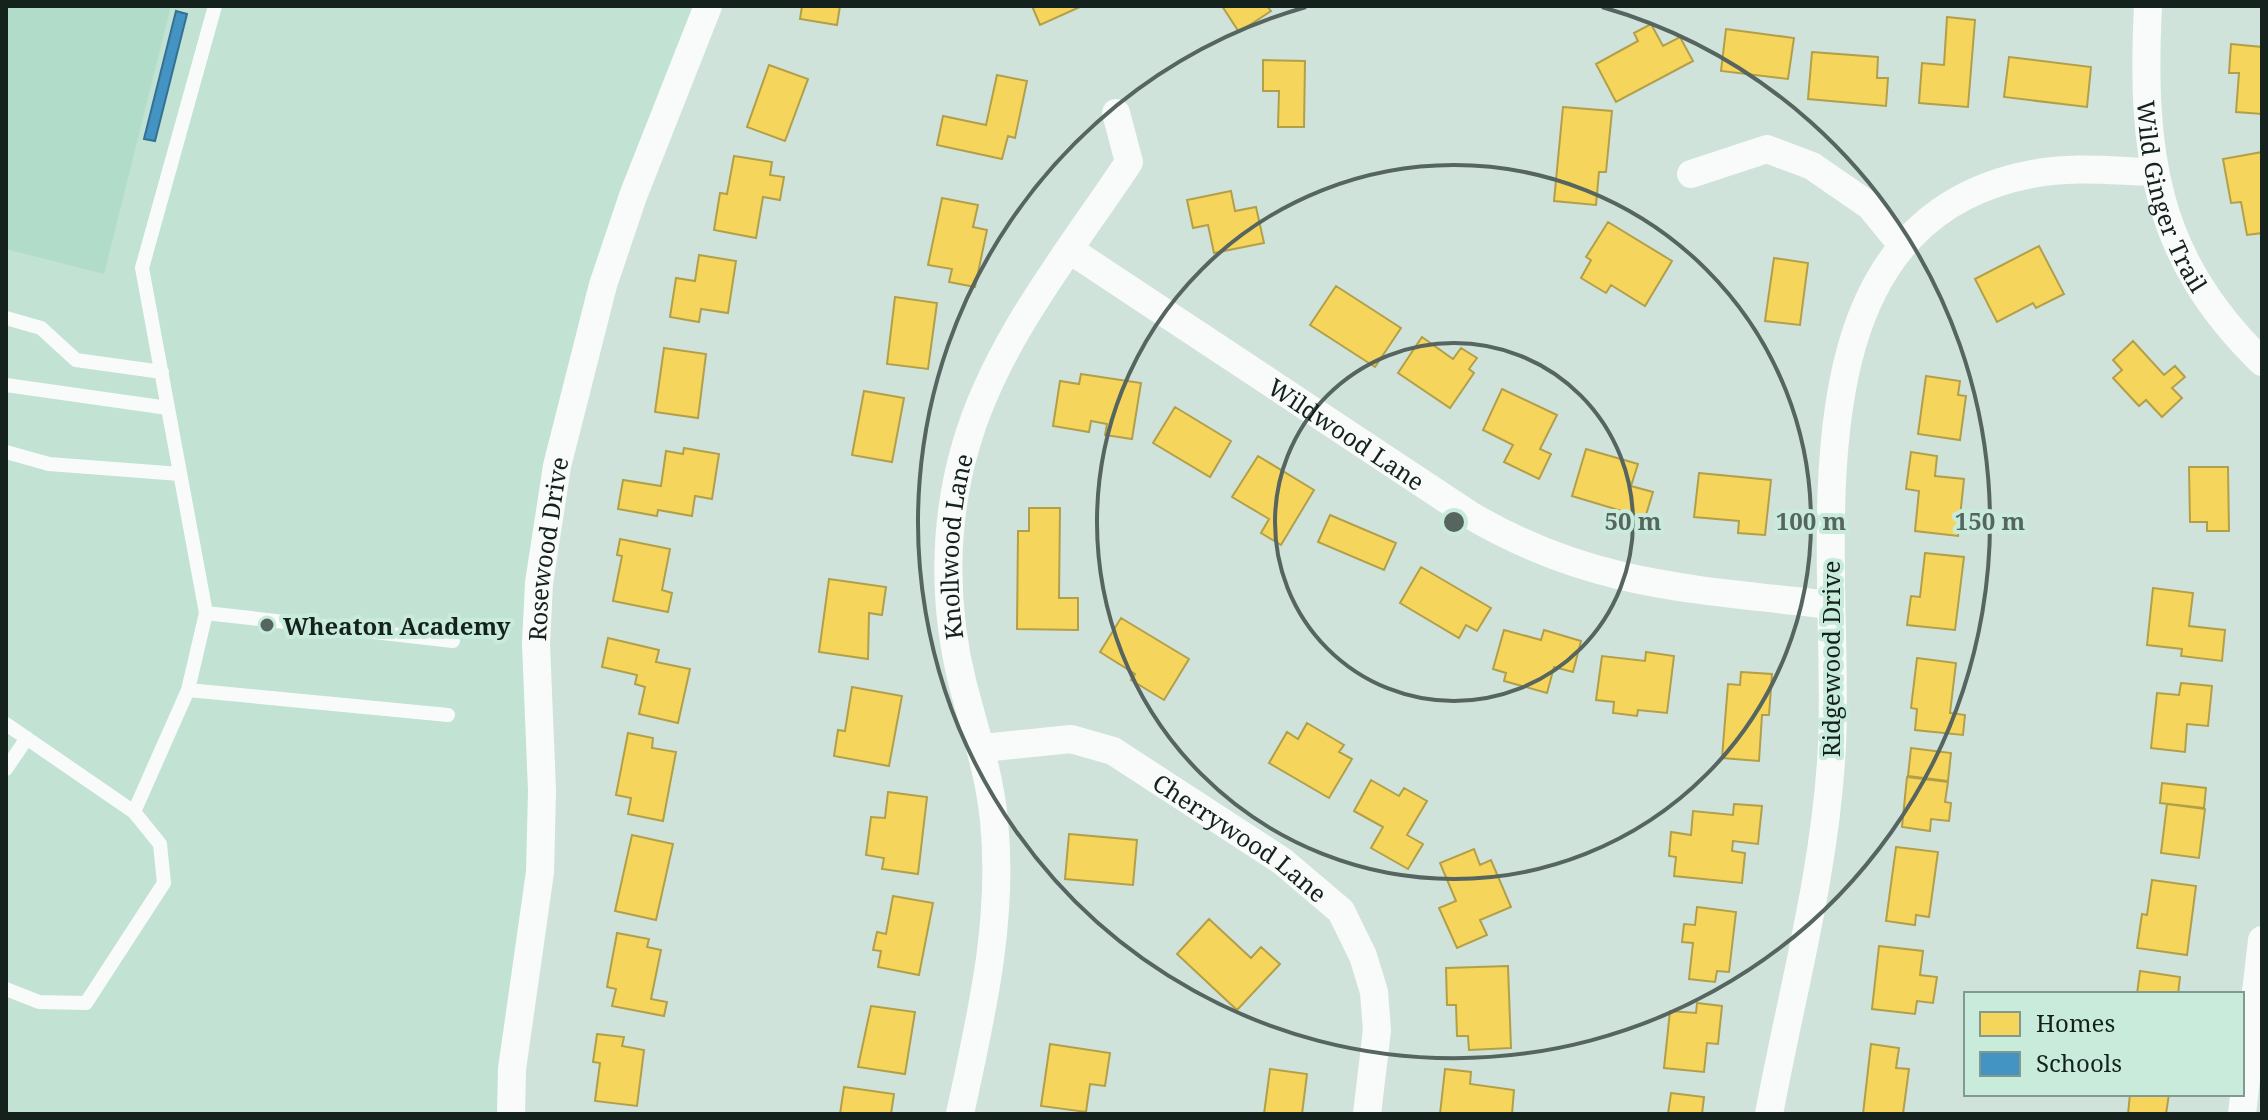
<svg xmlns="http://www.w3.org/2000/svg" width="2268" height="1120" viewBox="0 0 2268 1120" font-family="'Noto Serif',serif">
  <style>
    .built { fill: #c2e2d4 }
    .green { fill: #b2dcca }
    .homes { fill: #f6d55c; stroke: #b29f49; stroke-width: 2 }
    .schools { fill: #4393c3; stroke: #357191; stroke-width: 2 }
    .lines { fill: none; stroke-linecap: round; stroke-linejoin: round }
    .lane { stroke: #f8fbfa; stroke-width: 14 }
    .street { stroke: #f8fbfa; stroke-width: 28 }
    .ring { fill: none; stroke: #56655f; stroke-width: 4 }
    .poi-dot { fill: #56655f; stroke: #c8ebdc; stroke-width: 3 }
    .labels { text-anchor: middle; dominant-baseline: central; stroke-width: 8; stroke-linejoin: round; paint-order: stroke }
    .street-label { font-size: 24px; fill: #14211c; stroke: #c8ebdc }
    .poi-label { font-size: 24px; font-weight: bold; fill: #14211c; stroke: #c8ebdc; text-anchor: start }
    .centre { fill: #56655f; stroke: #c8ebdc; stroke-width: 4 }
    .ring-label { font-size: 24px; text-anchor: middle; font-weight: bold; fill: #56655f; stroke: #c8ebdc; stroke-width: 8; stroke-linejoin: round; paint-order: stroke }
  </style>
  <rect width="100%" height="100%" fill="#d0e3db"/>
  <path class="built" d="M 6,6 L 698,6 L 565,392 L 508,1114 L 6,1114 Z"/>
  <path class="green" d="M 6,6 L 171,6 L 104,274 L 6,249 Z"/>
  <path class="homes" d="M 802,6 L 840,6 L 837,25 L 800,19 Z
    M 1032,6 L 1082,6 L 1040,25 Z
    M 1222,6 L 1267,6 L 1271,11 L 1239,32 Z
    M 1947,17 L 1975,20 L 1968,107 L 1919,103 L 1922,63 L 1944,65 Z
    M 1651,24 L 1663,46 L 1680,37 L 1693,61 L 1616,102 L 1596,64 L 1638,41 L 1634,33 Z
    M 1726,29 L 1794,38 L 1788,79 L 1721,71 Z
    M 2231,44 L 2262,47 L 2262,114 L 2236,112 L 2239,73 L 2229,73 Z
    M 1812,52 L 1878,57 L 1877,78 L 1888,78 L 1886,106 L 1808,99 Z
    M 2009,57 L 2091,67 L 2087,107 L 2004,97 Z
    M 1263,60 L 1305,61 L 1304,127 L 1278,127 L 1279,91 L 1263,91 Z
    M 769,65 L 808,79 L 785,141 L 747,127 Z
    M 997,75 L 1027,81 L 1015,138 L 1008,136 L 1002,159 L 937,145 L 943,116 L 986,125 Z
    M 1563,107 L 1612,111 L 1606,172 L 1599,172 L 1596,205 L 1554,201 Z
    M 2262,152 L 2262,233 L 2247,235 L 2241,202 L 2231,203 L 2223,159 Z
    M 734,156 L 772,162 L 770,175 L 784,177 L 780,200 L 763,197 L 756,238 L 714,230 L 720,193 L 727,194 Z
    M 1231,191 L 1235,211 L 1256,207 L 1264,243 L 1214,253 L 1208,225 L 1193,228 L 1187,200 Z
    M 942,198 L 978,205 L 973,227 L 987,230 L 975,287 L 949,282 L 952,269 L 928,265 Z
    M 1608,222 L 1672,261 L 1645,306 L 1611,285 L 1606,293 L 1581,278 L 1591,260 L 1586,257 Z
    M 2039,246 L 2064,294 L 2036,308 L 2033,303 L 1997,322 L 1975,279 Z
    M 699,255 L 736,261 L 728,313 L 701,309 L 699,322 L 670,317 L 676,278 L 695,281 Z
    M 1774,258 L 1808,263 L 1800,325 L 1765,321 Z
    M 1336,286 L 1401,328 L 1375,367 L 1310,325 Z
    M 895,297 L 937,303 L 928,369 L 887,364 Z
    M 1422,337 L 1453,359 L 1461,348 L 1477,358 L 1469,369 L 1474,373 L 1450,408 L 1398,373 Z
    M 2133,341 L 2164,375 L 2175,366 L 2185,377 L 2172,388 L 2182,398 L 2162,417 L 2146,400 L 2139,406 L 2113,378 L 2122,370 L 2113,360 Z
    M 664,348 L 706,354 L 698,418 L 655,412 Z
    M 1081,374 L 1141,383 L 1132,439 L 1105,435 L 1107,424 L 1091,421 L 1089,432 L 1053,426 L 1060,381 L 1079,384 Z
    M 1926,376 L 1960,381 L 1958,395 L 1966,396 L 1960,440 L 1918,434 Z
    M 1502,389 L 1557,415 L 1540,449 L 1551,454 L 1539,479 L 1504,462 L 1513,445 L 1483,430 Z
    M 864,391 L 904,398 L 892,462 L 852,455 Z
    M 1175,407 L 1231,441 L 1210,477 L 1153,443 Z
    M 684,448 L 719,454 L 712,499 L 695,496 L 692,516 L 658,510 L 657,516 L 618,509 L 623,480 L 661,486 L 666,451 L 683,454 Z
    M 1586,449 L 1638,464 L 1631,486 L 1653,492 L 1645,518 L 1572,496 Z
    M 1911,452 L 1937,456 L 1935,476 L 1964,479 L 1958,536 L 1915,531 L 1919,491 L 1906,489 Z
    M 1258,456 L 1314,490 L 1281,545 L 1261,533 L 1269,519 L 1232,497 Z
    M 2189,467 L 2228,467 L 2229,531 L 2207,531 L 2207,522 L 2190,522 Z
    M 1699,473 L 1771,480 L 1765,535 L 1738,533 L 1739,521 L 1694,517 Z
    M 1029,508 L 1060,508 L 1059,598 L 1078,598 L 1078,630 L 1017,629 L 1018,531 L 1029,531 Z
    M 1330,515 L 1396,543 L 1384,570 L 1318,542 Z
    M 620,539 L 670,549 L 662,590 L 672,593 L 668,612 L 613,601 L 622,556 L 617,555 Z
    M 1925,553 L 1964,557 L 1955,630 L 1907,625 L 1911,596 L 1920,597 Z
    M 1421,567 L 1491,608 L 1477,631 L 1466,625 L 1459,638 L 1400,603 Z
    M 829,579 L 886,587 L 882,615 L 869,613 L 868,659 L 819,652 Z
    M 2153,588 L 2193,593 L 2189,626 L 2225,630 L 2222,661 L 2181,656 L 2182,649 L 2147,645 Z
    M 1121,618 L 1189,659 L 1164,700 L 1131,680 L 1135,674 L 1100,652 Z
    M 1504,630 L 1541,640 L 1544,630 L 1581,641 L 1573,672 L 1554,667 L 1547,693 L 1504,681 L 1506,673 L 1493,669 Z
    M 608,638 L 659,650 L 656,662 L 690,669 L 678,723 L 639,714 L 645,687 L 635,684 L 637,675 L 602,667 Z
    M 1646,652 L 1674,656 L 1667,713 L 1638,710 L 1637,716 L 1613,713 L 1614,702 L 1596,700 L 1602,656 L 1645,661 Z
    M 1917,658 L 1956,663 L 1950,713 L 1965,715 L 1963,735 L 1915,730 L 1917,709 L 1911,708 Z
    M 1741,672 L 1772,674 L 1769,715 L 1762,715 L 1759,761 L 1722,758 L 1728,684 L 1740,685 Z
    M 2181,683 L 2212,686 L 2208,726 L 2187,724 L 2185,752 L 2151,748 L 2157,693 L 2179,695 Z
    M 852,687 L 902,696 L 889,766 L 834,756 L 838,730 L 845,731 Z
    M 1307,723 L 1344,745 L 1339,752 L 1352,759 L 1329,798 L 1269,763 L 1287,732 L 1298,739 Z
    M 628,733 L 653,738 L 652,748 L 676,752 L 663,821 L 628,814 L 631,798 L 616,795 Z
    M 1911,748 L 1951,753 L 1948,781 L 1908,776 Z
    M 1907,777 L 1948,782 L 1945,802 L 1951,803 L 1949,821 L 1931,819 L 1930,831 L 1902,827 Z
    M 1371,780 L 1399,796 L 1404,788 L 1427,801 L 1407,835 L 1423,844 L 1408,869 L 1371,848 L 1383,827 L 1354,811 Z
    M 2162,783 L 2206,788 L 2204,808 L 2160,803 Z
    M 888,792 L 927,797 L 918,874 L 882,869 L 884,858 L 866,855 L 871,817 L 885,818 Z
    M 1734,804 L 1762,806 L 1758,844 L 1733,841 L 1732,851 L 1745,853 L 1742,883 L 1674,876 L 1676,857 L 1669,856 L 1671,832 L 1691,835 L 1693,811 L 1733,815 Z
    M 2167,804 L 2205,809 L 2199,858 L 2161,853 Z
    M 1069,834 L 1137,840 L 1133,885 L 1065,879 Z
    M 632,835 L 673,844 L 656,920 L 615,911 Z
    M 1896,847 L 1938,852 L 1929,917 L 1916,915 L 1915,925 L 1886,921 Z
    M 1474,849 L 1480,865 L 1491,860 L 1511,907 L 1480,920 L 1487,935 L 1457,948 L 1439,908 L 1456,901 L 1440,863 Z
    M 2152,880 L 2196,886 L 2187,955 L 2137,948 L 2142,914 L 2147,915 Z
    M 893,896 L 933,903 L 919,975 L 878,967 L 881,951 L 873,950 L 877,932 L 886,934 Z
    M 1697,907 L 1736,912 L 1729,972 L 1717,971 L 1715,982 L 1689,979 L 1693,943 L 1682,942 L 1684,924 L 1695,925 Z
    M 1209,919 L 1251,958 L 1261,947 L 1280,964 L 1237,1010 L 1177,954 Z
    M 617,933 L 649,939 L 647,947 L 661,950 L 651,999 L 667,1002 L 664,1016 L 612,1006 L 616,989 L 607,987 Z
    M 1879,946 L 1923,951 L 1920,975 L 1937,977 L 1933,1003 L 1917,1001 L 1915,1014 L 1872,1009 Z
    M 1508,966 L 1511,1048 L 1469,1050 L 1468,1036 L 1457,1036 L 1456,1005 L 1447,1005 L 1446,968 Z
    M 2140,971 L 2180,977 L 2178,994 L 2137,994 Z
    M 1697,1003 L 1722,1006 L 1718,1044 L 1707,1043 L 1704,1072 L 1664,1068 L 1670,1011 L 1696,1013 Z
    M 871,1006 L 915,1012 L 905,1074 L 858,1067 Z
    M 597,1034 L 624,1037 L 622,1046 L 644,1050 L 637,1106 L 595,1101 L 600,1063 L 593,1062 Z
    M 1050,1044 L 1110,1053 L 1105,1086 L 1090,1084 L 1086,1112 L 1041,1106 Z
    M 1871,1044 L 1899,1048 L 1896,1068 L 1909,1069 L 1903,1114 L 1863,1114 Z
    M 1270,1069 L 1307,1074 L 1302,1114 L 1264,1114 Z
    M 1445,1069 L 1471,1072 L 1470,1084 L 1514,1090 L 1512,1114 L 1440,1114 Z
    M 844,1087 L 894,1094 L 891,1114 L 840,1114 Z
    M 1671,1093 L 1704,1097 L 1702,1114 L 1668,1114 Z
    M 2130,1094 L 2169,1094 L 2166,1114 L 2128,1114 Z"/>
  <path class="schools" d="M 176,11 L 187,14 L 155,141 L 144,139 Z"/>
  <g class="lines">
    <path class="lane" d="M 6,318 L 41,328 L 76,360 L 162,372
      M 6,385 L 168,408
      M 6,452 L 49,464 L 180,474
      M 206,613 L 453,641
      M 188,690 L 448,715
      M 6,724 L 134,812 L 188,690 L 206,613 L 142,268 L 215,6
      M 6,769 L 27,738
      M 6,989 L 39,1002 L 86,1003 L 164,883 L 160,844 L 134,812"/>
    <g class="street">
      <path id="s1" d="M 2148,6 C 2141,151 2153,256 2262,362"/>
      <path d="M 1691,174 L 1767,149 L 1812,166 L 1870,206 L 1901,244"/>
      <path id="s2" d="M 1070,250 L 1470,515 C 1592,587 1695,589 1831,605"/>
      <path id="s3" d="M 983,748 L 1071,739 L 1113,751 L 1282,861 L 1341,911 L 1363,956 L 1374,992 L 1377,1030 L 1367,1114"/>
      <path id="s4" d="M 511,1114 L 512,1069 L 540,872 L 542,791 L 536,644 L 539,583 L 557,466 L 603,285 L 633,196 L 708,6"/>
      <path id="s5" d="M 960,1114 C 981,1016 1004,922 994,820 C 989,772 975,731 963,685 C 943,607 943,523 966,445 C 996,341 1070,251 1129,162 L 1116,113"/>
      <path d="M 1769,1114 C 1792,991 1826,870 1832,745 C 1841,556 1775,223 2032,174 C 2072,166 2114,171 2153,172"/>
      <path d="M 2242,1114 L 2262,940"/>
    </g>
  </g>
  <g class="ring">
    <circle cx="1454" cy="522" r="179"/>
    <circle cx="1454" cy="522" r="357"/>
    <path d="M1602 7A536 536 0 1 1 1306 7"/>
  </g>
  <circle class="poi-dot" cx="267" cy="625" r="8"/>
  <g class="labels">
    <g class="street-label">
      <text stroke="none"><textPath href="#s1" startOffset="194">Wild Ginger Trail</textPath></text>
      <text stroke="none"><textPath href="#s2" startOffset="332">Wildwood Lane</textPath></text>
      <text stroke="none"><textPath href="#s5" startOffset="576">Knollwood Lane</textPath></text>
      <text stroke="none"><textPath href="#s4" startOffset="568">Rosewood Drive</textPath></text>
      <text transform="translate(1830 659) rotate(-90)">Ridgewood Drive</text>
      <text stroke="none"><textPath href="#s3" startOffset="286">Cherrywood Lane</textPath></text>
    </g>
    <g class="poi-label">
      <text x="283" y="625">Wheaton Academy</text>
    </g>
  </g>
  <circle cx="1454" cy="522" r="12" class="centre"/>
  <g class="ring-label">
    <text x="1633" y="530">50 m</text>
    <text x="1811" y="530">100 m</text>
    <text x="1990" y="530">150 m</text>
  </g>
  <rect width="2268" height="1120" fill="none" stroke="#14211c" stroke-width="16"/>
  <rect x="1964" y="992" width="280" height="104" fill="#c8ebdc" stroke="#809a8f" stroke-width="2"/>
  <rect x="1980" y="1012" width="40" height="24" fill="#f6d55c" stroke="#809a8f" stroke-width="2"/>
  <text x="2036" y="1032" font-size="24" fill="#14211c">Homes</text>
  <rect x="1980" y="1052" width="40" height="24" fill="#4393c3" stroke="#809a8f" stroke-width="2"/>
  <text x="2036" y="1072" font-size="24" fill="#14211c">Schools</text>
</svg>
